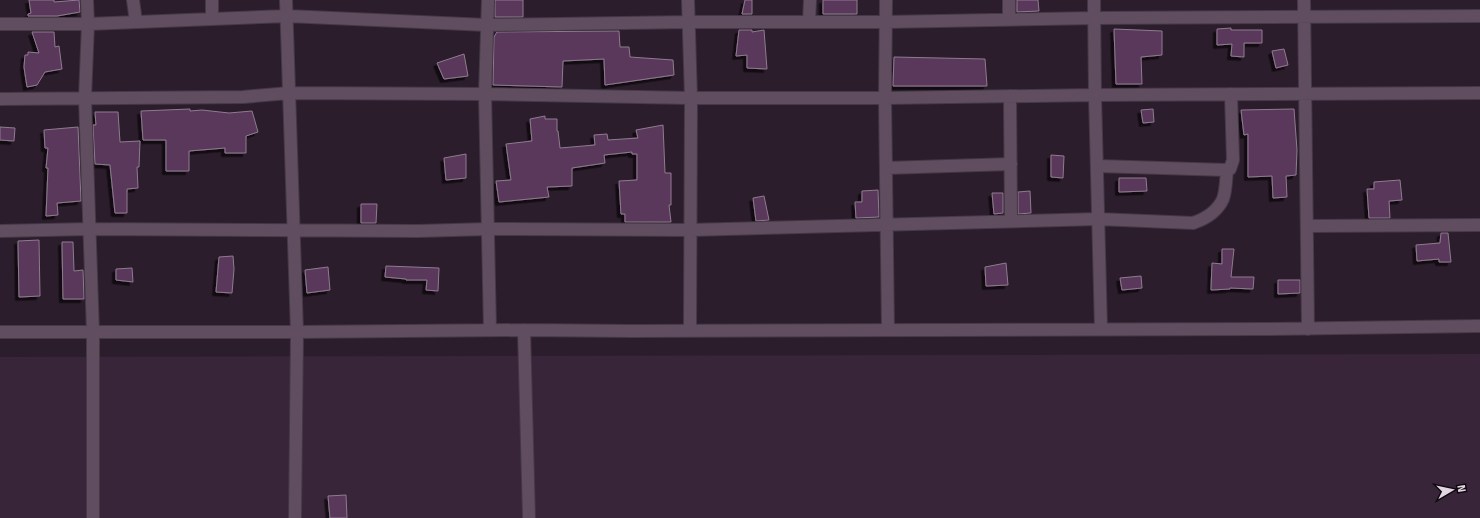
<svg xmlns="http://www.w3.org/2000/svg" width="1480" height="518" viewBox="0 0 1480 518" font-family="'Fira Sans',sans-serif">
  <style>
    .built { fill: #392539 }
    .building { fill: #5a375b; stroke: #8e7c8e; filter: url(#shadow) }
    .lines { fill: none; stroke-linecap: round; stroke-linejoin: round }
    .minor-casing { stroke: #453946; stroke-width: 14 }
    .minor { stroke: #604e60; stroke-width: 12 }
  </style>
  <defs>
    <filter id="shadow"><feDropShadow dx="-3.5" dy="3.5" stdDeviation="0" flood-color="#0009"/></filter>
  </defs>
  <rect width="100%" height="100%" fill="#2c1d2d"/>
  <path class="built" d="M 1480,354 L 1480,518 L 0,518 L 0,357 Z"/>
  <path class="building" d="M 29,0 L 54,0 L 54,2 L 79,0 L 80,12 L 57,16 L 28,16 L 28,14 L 31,13 Z
    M 495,0 L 523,0 L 523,17 L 495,17 Z
    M 745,0 L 752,0 L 752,14 L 742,14 Z
    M 823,0 L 857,0 L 857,14 L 823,14 Z
    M 1017,0 L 1038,0 L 1039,11 L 1017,12 Z
    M 1231,28 L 1231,30 L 1262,30 L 1262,43 L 1244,43 L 1244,57 L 1231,56 L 1232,44 L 1217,45 L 1217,29 Z
    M 1114,29 L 1162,31 L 1162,55 L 1141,57 L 1142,84 L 1116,84 Z
    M 739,30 L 752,30 L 752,32 L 764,30 L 767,69 L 747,68 L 747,55 L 736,56 Z
    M 619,31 L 620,47 L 629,47 L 630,57 L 673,60 L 674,75 L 605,85 L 604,59 L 563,61 L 562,87 L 493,85 L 494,37 L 497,32 Z
    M 32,32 L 54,32 L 55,47 L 59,46 L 62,69 L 45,72 L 37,85 L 27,87 L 24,67 L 25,55 L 28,55 L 28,52 L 39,53 Z
    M 1284,49 L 1288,65 L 1276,68 L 1272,51 Z
    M 464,54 L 468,76 L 444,79 L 437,63 Z
    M 894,57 L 985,59 L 987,86 L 893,86 Z
    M 190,109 L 190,111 L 202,110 L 229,113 L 252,111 L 258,132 L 246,136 L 246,153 L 225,153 L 225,148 L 189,151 L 189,171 L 166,171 L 166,140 L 143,140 L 141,111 Z
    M 1153,109 L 1154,122 L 1143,123 L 1141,110 Z
    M 1294,109 L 1297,150 L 1296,175 L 1286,176 L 1287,197 L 1273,198 L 1272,176 L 1248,177 L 1248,134 L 1244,135 L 1241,110 Z
    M 95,112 L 118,112 L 120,142 L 140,141 L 139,167 L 137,167 L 138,188 L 127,189 L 127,213 L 115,213 L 110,165 L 95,164 L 93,125 L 96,125 Z
    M 545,116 L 545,119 L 557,119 L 557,131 L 558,131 L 560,148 L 595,145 L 594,135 L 607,134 L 608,140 L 638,138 L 636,130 L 663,125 L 665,173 L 671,173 L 671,205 L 669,205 L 671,222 L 625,222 L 625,214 L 621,214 L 619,181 L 637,180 L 637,154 L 632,154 L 632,152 L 604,155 L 605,163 L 572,168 L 572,186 L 547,187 L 549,197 L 499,202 L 496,181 L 511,180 L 506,144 L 532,141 L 530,119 Z
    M 0,127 L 15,128 L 14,141 L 0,140 Z
    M 78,127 L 81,201 L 57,203 L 58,215 L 46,216 L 48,168 L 46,168 L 48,148 L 45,148 L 44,130 Z
    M 466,154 L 466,178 L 446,180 L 444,158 Z
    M 1051,155 L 1064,156 L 1063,178 L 1051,177 Z
    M 1119,178 L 1146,178 L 1147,191 L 1119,192 Z
    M 1400,180 L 1402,200 L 1389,201 L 1390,218 L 1369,218 L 1367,189 L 1374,189 L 1374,182 Z
    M 878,190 L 879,217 L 856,218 L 855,202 L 862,202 L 862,191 Z
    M 1030,191 L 1031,213 L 1018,214 L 1018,192 Z
    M 992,193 L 1003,193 L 1003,213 L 994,214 Z
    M 764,196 L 769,220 L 756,221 L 753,198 Z
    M 361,204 L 377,204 L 376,223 L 361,223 Z
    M 1441,233 L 1448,233 L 1451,262 L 1439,262 L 1439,259 L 1417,261 L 1416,245 L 1440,243 Z
    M 39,240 L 40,296 L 19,297 L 18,241 Z
    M 62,242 L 73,242 L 74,271 L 83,270 L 84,299 L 63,299 Z
    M 1222,249 L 1234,249 L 1231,277 L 1254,277 L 1253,289 L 1230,288 L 1230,289 L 1211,290 L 1212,263 L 1222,264 Z
    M 233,256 L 234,269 L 232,293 L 216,292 L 219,257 Z
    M 1006,263 L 1008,285 L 986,286 L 985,267 Z
    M 386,266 L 439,268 L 438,291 L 426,290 L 427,280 L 406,280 L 406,279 L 385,277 Z
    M 328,267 L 330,290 L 307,293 L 305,270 Z
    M 132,268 L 133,282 L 116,280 L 116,269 Z
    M 1141,276 L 1142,288 L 1122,290 L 1120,278 Z
    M 1278,280 L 1300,280 L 1300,293 L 1278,294 Z
    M 346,495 L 347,518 L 330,518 L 328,496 Z"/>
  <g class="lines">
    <defs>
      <path id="minor" d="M 87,0 L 88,24 L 85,98 L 93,333 L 93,518
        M 133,0 L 136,22
        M 212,0 L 212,19
        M 286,0 L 297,332 L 295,518
        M 488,0 L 485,94 L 490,330
        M 688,0 L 691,98 L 690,331
        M 886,0 L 885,98 L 888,330
        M 1009,0 L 1009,19
        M 1094,0 L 1095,95 L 1101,329
        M 1304,0 L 1308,329
        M 809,22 L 810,0
        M 0,24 L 88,24 L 287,16 L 487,25 L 689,22 L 886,22 L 1094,18 L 1480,16
        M 1010,96 L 1011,221
        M 0,99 L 243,97 L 289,93 L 485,94 L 691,98 L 885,98 L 1095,95 L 1480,93
        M 1097,166 L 1227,170 L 1230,169 L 1233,160 L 1231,94
        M 886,168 L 1011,164
        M 1307,226 L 1480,225
        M 0,231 L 90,229 L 418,231 L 489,229 L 690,230 L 1098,219 L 1193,223 C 1205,219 1217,212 1223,199 C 1226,191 1226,179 1227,170
        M 524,330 L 529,518
        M 0,332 L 297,332 L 524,330 L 632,331 L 1267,329 L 1480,326"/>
    </defs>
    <use href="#minor" class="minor-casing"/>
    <use href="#minor" class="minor"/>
  </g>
  <g transform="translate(1452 490) rotate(81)" stroke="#110a11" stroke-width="3" paint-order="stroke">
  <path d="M0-3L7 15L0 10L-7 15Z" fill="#e1d6e1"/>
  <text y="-6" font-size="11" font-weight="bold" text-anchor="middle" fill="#e1d6e1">N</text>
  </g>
</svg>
